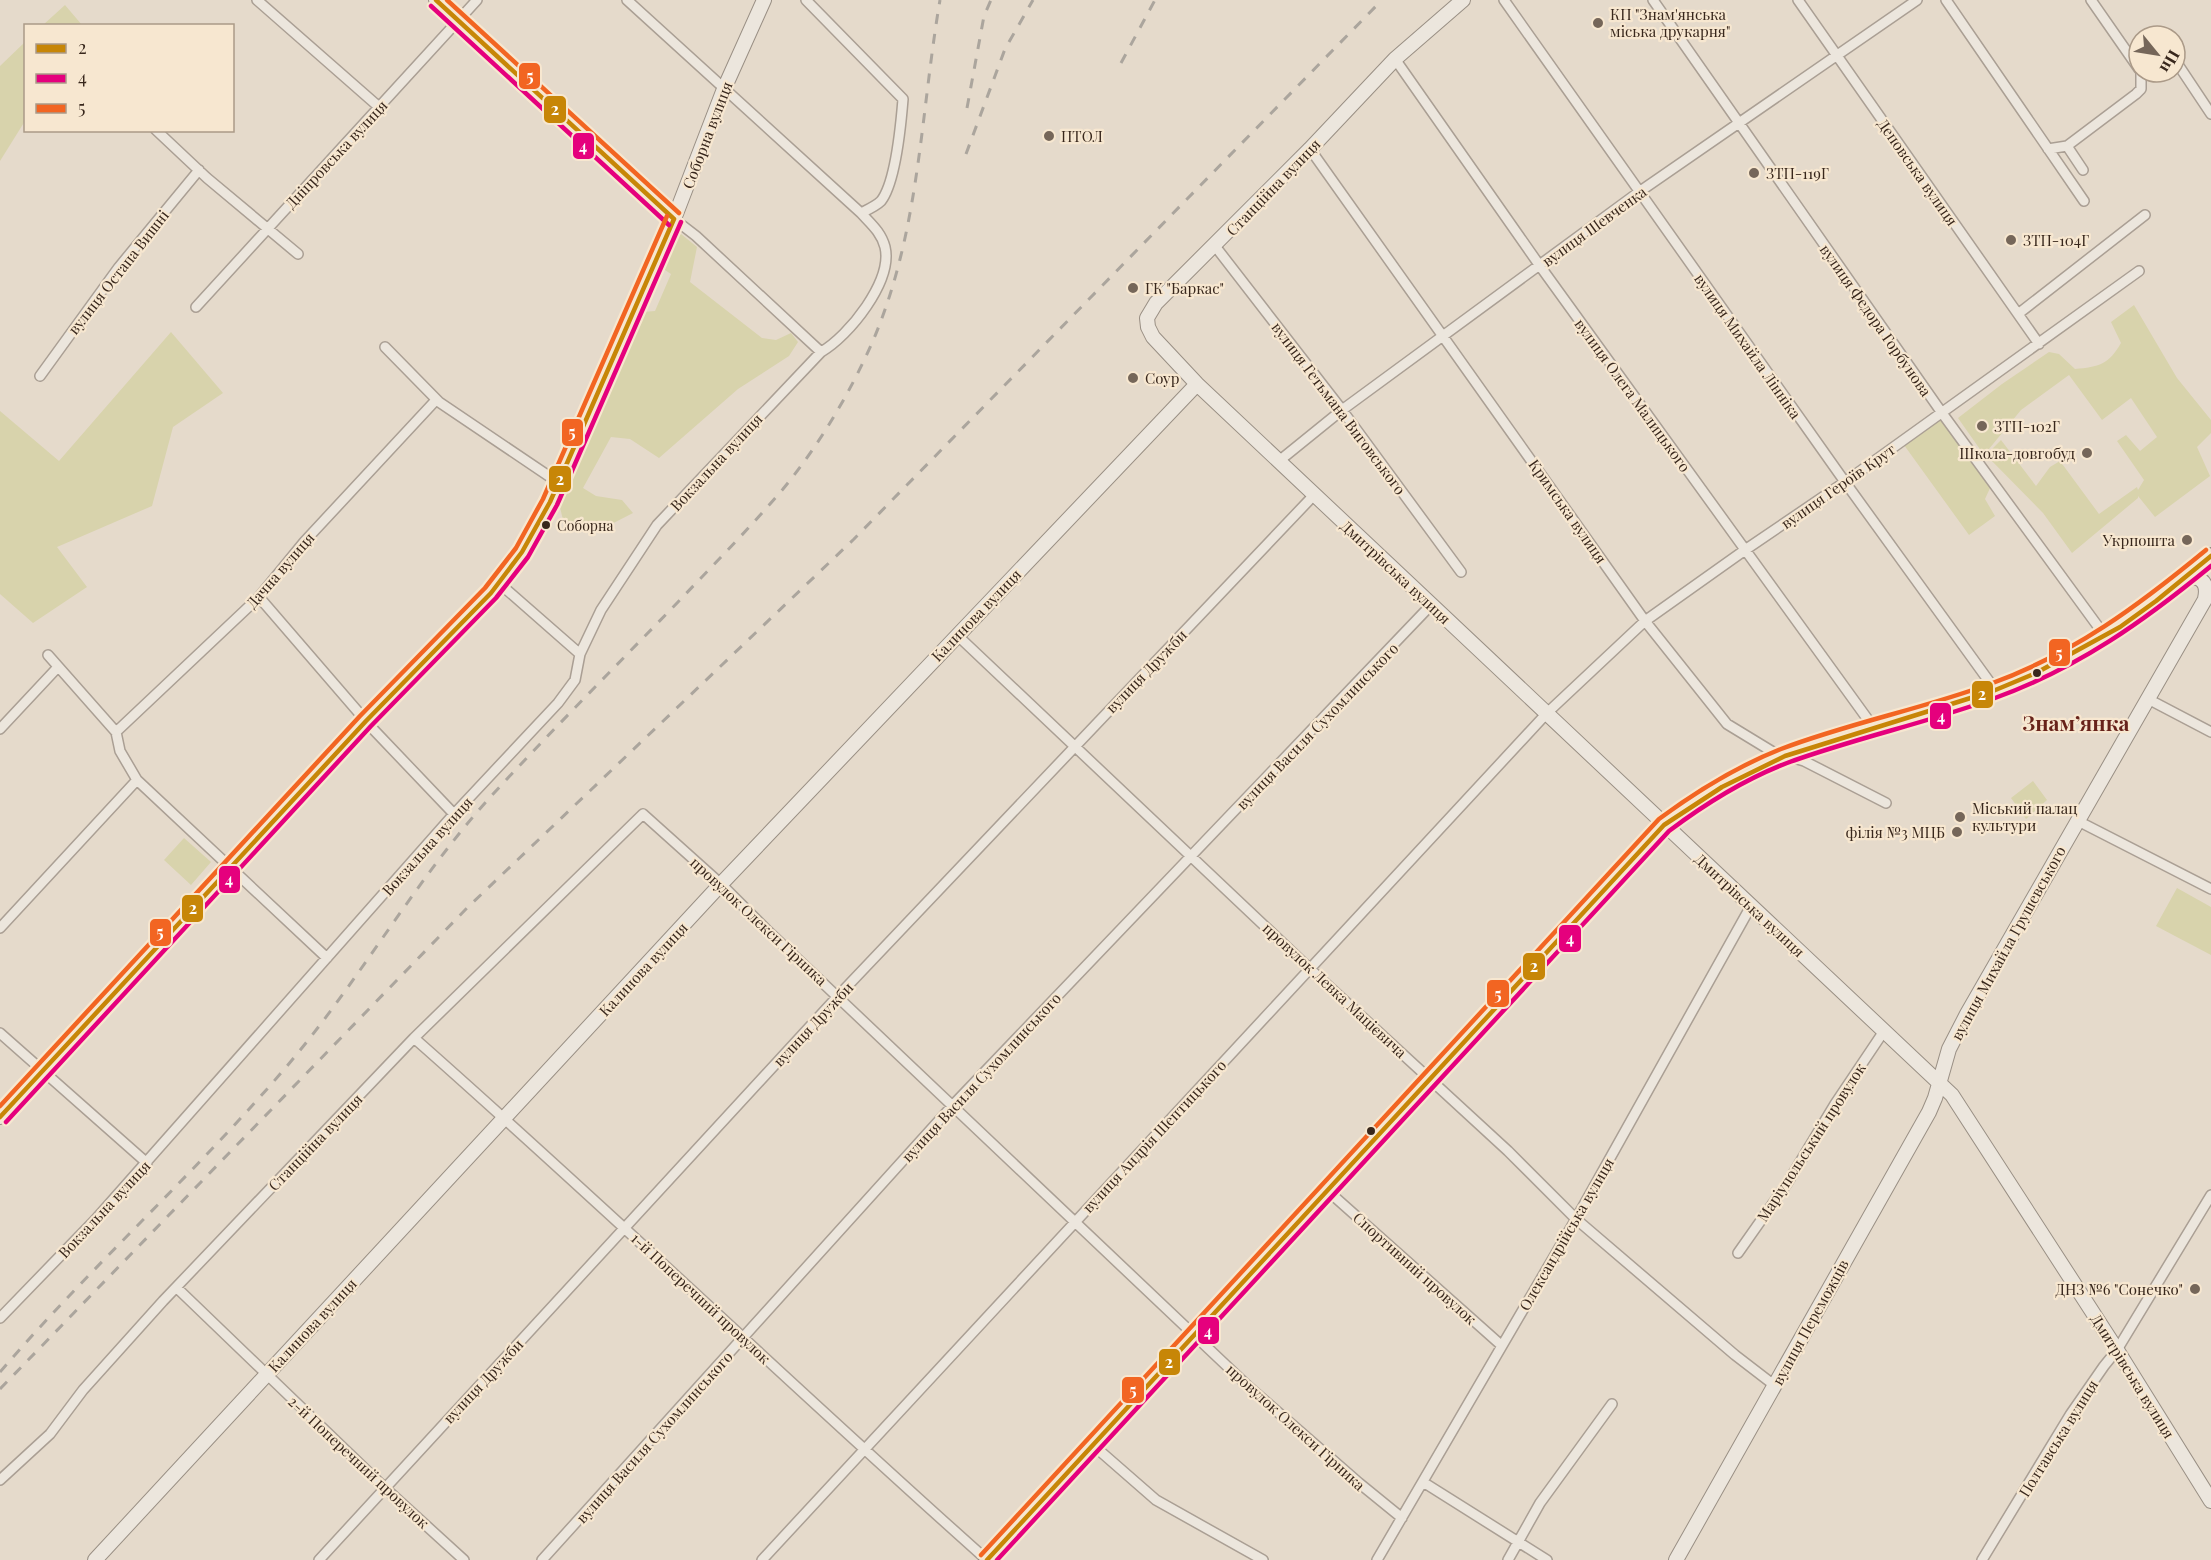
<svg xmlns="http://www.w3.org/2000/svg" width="2211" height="1560" viewBox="0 0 2211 1560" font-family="'Playfair Display',serif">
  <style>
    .green { fill: #d8d3ac }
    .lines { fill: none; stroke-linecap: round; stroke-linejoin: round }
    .street-casing { stroke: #aa9f94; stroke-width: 12 }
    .secondary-casing { stroke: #998f84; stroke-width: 16 }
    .primary-casing { stroke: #8f857b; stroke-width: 18 }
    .street { stroke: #ece6dd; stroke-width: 9 }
    .secondary { stroke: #ece6dd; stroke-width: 14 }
    .primary { stroke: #e4dbce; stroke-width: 15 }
    .rail { stroke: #aba59d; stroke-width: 3; stroke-dasharray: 10 10; stroke-linecap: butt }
    .bus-1-casing { stroke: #f7e7d0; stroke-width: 9 }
    .bus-2-casing { stroke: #f7e7d0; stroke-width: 9 }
    .bus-3-casing { stroke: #f7e7d0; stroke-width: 9 }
    .bus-1 { stroke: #c78607; stroke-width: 4.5 }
    .bus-2 { stroke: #e5007d; stroke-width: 4.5 }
    .bus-3 { stroke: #f26522; stroke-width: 4.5 }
    .poi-dot { fill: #756659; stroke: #f7e7d0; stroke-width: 2 }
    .bus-dot { fill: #38271c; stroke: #f7e7d0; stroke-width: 2 }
    .labels { text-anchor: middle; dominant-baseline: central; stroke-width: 4.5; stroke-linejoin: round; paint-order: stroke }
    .bus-label { font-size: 14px; fill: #38271c; stroke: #f7e7d0; text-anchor: start }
    .poi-label { font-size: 15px; fill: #38271c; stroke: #f7e7d0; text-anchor: start }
    .street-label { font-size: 15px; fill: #38271c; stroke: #f7e7d0 }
    .district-label { font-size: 21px; font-weight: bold; fill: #67221a; stroke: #f7e7d0 }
    .line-badge { stroke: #f7e7d0; stroke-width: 2 }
    .badge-label { font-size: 16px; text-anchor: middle; font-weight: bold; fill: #fff }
  </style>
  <rect width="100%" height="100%" fill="#e5dacb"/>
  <path class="green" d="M 65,5 L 82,25 L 43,25 Z
    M 25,42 L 25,121 L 0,161 L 0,66 Z
    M 681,234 L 697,247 L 690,282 L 762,338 L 776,340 L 791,333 L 798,342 L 789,356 L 738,389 L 659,458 L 630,439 L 611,437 L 583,488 L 596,496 L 622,500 L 633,513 L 594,533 L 563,520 L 559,503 L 568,478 L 643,312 L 655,311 L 671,274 L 662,268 L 673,240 Z
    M 2134,305 L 2177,378 L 2211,420 L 2211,433 L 2197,447 L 2210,476 L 2155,517 L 2138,496 L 2138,498 L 2072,553 L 2043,513 L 1986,455 L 2001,440 L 2036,486 L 2050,467 L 2060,461 L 2099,514 L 2137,487 L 2138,490 L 2144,480 L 2117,441 L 2126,435 L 2140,451 L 2157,437 L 2131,398 L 2102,420 L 2069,375 L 2021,410 L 1984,455 L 1958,418 L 2002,384 L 2049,352 L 2059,354 L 2075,369 C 2099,367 2109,364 2121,343 L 2111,322 Z
    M 171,332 L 223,393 L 173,427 L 152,506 L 57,547 L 87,587 L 33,623 L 0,594 L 0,411 L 59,461 Z
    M 1942,419 L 1991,486 L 1985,499 L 1995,516 L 1969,535 L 1904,445 Z
    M 2033,781 L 2047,800 L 2026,819 L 2011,798 Z
    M 184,838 L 211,862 L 191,885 L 164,860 Z
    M 2177,888 L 2211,907 L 2211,955 L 2156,926 Z"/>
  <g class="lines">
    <defs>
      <path id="street" d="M 257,0 L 379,107
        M 627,0 L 861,213
        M 1504,0 L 1845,482 L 1991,684 L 1993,691
        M 1653,0 L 1942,413 L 2105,636
        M 1798,0 L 2039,344
        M 1946,0 L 2084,201
        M 2091,0 L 2139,69
        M 1395,59 L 1540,266 L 1874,728
        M 2175,60 L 2211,114
        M 156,130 L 207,178 L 298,254
        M 2067,146 L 2083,170
        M 1310,149 L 1645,621 L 1727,724 L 1773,752 L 1804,761 L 1886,803
        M 2048,149 L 2067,146 L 2136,94 L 2141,89 L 2141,73
        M 674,219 L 696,236 L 821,352
        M 1215,246 L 1342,410 L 1461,572
        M 196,307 L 477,0
        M 2018,314 L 2145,215
        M 385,347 L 439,402 L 559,483
        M 40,376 L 119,267 L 199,170
        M 1279,461 L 1342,410 L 1639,192 L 1917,0
        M 499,583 L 580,654
        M 259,597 L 372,728 L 454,814
        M 957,635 L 1309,968 L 1508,1151 L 1576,1219 L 1735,1355 L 1774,1385
        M 48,655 L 116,732 L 120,751 L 137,780 L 327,958
        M 2148,699 L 2211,732
        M 0,729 L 58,667
        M 116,732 L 259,597 L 304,542 L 436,400
        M 2078,821 L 2211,889
        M 0,928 L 137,780
        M 0,1033 L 147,1163
        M 414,1038 C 608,1209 794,1388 987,1560
        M 1328,1191 L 1501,1345
        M 1738,1253 L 1788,1182 L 1835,1104 L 1884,1031
        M 177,1288 L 385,1488 L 464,1560
        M 0,1318 L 95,1220 L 454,814 L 558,703 L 575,680 L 580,654 L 601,610 L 657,525 L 821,352 C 849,336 893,281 885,247 C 881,232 871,224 861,213 C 867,210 876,206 881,201 C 896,182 901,124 903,99 L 806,0
        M 1093,1445 L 1156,1500 L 1263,1560
        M 0,1480 L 50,1434 L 83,1390 L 163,1301 L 414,1038 L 643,814 L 721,884 L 767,930 L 1249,1387 L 1359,1483 L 1402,1518
        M 1423,1482 L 1547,1560
        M 319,1560 L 838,996 L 1314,495
        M 542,1560 L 953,1105 L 1431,605
        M 762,1560 L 1547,713 L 1645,621 L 1745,550 L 1845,482 L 2139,271
        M 1377,1560 L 1576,1219 L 1751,906
        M 1508,1560 L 1540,1503 L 1612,1404
        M 1982,1560 L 2070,1415 L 2104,1366 L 2117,1350 L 2211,1195"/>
      <path id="secondary" d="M 436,0 L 674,219
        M 1463,0 L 1395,59 L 1310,149 L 1156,303 L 1147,318 L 1148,327 L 1153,337 L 1197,384 L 1952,1095 L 2117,1350 L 2211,1501
        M 2181,581 C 2198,573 2209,580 2205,599
        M 0,1117 L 366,721 L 491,593 L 522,552 L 550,502 L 674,219 L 724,89 L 764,0
        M 95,1560 L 721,884 L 1197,384
        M 1676,1560 L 1929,1112 L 1935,1098 L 1949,1049 L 1967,1014 L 2211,589"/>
      <path id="primary" d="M 987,1560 L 1664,825 C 1701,797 1741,774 1785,756 L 1993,691 L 2036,673 L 2083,649 L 2120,627 L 2156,601 L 2211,556"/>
    </defs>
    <use href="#street" class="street-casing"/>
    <use href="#secondary" class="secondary-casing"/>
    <use href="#primary" class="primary-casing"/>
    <use href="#street" class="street"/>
    <use href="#secondary" class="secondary"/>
    <use href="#primary" class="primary"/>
    <path class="rail" d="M 1121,63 L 1155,0
      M 967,108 L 984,16 L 991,0
      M 966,154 L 1005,49 L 1033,0
      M 0,1372 C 91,1266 196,1173 287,1066 C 361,979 416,878 494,793 C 554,728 616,666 678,602 C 713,565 750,528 783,489 C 819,445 849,395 872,343 C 920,232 920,117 940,0
      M 0,1389 L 467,908 L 854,539 L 1382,0"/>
    <defs>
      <path id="bus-1" d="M 436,0 L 674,219
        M 0,1117 L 366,721 L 491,593 L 522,552 L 550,502 L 674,219
        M 987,1560 L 1664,825 L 1722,787 L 1785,756 L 1993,691 L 2036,673 L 2120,627 L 2156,601 L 2211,556"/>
      <path id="bus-2" d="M 431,6 L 669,225
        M 6,1122 L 371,726 L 496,598 L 528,557 L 557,505 L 681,222
        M 997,1560 L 1669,831 C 1705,804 1745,779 1787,763 C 1855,738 1927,723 1995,698 C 2078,668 2144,621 2211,566"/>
      <path id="bus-3" d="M 447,0 L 679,213
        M 0,1106 L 360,716 L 485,588 L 516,548 L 543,499 L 667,216
        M 981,1555 L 1659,819 C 1697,791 1738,766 1781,749 C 1849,723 1922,709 1990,684 C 2075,653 2138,606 2206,550"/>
    </defs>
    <use href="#bus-1" class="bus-1-casing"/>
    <use href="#bus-2" class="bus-2-casing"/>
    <use href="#bus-3" class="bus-3-casing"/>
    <use href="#bus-1" class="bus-1"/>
    <use href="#bus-2" class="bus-2"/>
    <use href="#bus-3" class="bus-3"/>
  </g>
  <g class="poi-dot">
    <circle cx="1598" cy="23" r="6"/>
    <circle cx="1049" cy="136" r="6"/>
    <circle cx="1754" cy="173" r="6"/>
    <circle cx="2011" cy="240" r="6"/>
    <circle cx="1133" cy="288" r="6"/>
    <circle cx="1133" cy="378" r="6"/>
    <circle cx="1982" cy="426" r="6"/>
    <circle cx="2087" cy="453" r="6"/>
    <circle cx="2187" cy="540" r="6"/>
    <circle cx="1960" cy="817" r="6"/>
    <circle cx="1957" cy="832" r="6"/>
    <circle cx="2195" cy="1289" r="6"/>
  </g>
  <g class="bus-dot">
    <circle cx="546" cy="525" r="5"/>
    <circle cx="2037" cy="673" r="5"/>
    <circle cx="1371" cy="1131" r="5"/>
  </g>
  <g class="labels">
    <g class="bus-label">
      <text x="557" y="525">Соборна</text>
    </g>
    <g class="poi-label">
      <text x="1610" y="14">КП "Знам'янська<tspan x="1610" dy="17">міська друкарня"</tspan></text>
      <text x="1061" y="136">ПТОЛ</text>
      <text x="1766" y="173">ЗТП-119Г</text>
      <text x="2023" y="240">ЗТП-104Г</text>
      <text x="1145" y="288">ГК "Баркас"</text>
      <text x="1145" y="378">Соур</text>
      <text x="1994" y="426">ЗТП-102Г</text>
      <text x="2075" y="453" text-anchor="end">Школа-довгобуд</text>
      <text x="2175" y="540" text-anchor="end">Укрпошта</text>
      <text x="1972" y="808">Міський палац<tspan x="1972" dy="17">культури</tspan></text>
      <text x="1945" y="832" text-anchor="end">філія №3 МЦБ</text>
      <text x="2183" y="1289" text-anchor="end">ДНЗ №6 "Сонечко"</text>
    </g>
    <g class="street-label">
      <text transform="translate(707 135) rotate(-69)">Соборна вулиця</text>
      <text transform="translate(336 154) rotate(-47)">Дніпровська вулиця</text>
      <text transform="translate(1918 172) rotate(55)">Деповська вулиця</text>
      <text transform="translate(1273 187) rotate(-46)">Станційна вулиця</text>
      <text transform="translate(1594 226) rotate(-36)">вулиця Шевченка</text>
      <text transform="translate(118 272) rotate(-52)">вулиця Остапа Вишні</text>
      <text transform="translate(1876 320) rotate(55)">вулиця Федора Горбунова</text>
      <text transform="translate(1748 346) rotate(55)">вулиця Михайла Лінніка</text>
      <text transform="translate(1633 395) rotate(54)">вулиця Олега Малицького</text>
      <text transform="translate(1339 408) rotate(53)">вулиця Гетьмана Виговського</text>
      <text transform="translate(716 462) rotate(-47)">Вокзальна вулиця</text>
      <text transform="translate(1838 486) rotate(-35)">вулиця Героїв Крут</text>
      <text transform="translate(1568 511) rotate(55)">Кримська вулиця</text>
      <text transform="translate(280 570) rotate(-49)">Дачна вулиця</text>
      <text transform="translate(1396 572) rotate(43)">Дмитрівська вулиця</text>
      <text transform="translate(976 615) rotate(-46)">Калинова вулиця</text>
      <text transform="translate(1146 671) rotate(-46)">вулиця Дружби</text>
      <text transform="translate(1317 726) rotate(-46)">вулиця Василя Сухомлинського</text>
      <text transform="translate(427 846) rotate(-48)">Вокзальна вулиця</text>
      <text transform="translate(1750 905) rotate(43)">Дмитрівська вулиця</text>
      <text transform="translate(759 921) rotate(43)">провулок Олекси Гірника</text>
      <text transform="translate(2008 943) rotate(-61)">вулиця Михайла Грушевського</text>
      <text transform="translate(643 969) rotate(-47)">Калинова вулиця</text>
      <text transform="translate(1335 990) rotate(43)">провулок Левка Мацієвича</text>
      <text transform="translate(813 1024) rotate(-47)">вулиця Дружби</text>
      <text transform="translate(981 1077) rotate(-47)">вулиця Василя Сухомлинського</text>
      <text transform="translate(1154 1136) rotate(-47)">вулиця Андрія Шептицького</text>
      <text transform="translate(315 1142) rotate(-46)">Станційна вулиця</text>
      <text transform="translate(1811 1142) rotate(-57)">Маріупольський провулок</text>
      <text transform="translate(104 1209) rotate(-47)">Вокзальна вулиця</text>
      <text transform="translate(1566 1234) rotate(-60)">Олександрійська вулиця</text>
      <text transform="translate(1415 1268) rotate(42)">Спортивний провулок</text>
      <text transform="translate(701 1298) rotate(43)">1-й Поперечний провулок</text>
      <text transform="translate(1810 1322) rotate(-61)">вулиця Переможців</text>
      <text transform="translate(312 1325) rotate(-47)">Калинова вулиця</text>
      <text transform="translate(2133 1376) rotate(58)">Дмитрівська вулиця</text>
      <text transform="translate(483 1381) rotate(-47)">вулиця Дружби</text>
      <text transform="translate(1296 1427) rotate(42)">провулок Олекси Гірника</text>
      <text transform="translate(654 1437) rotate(-48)">вулиця Василя Сухомлинського</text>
      <text transform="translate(2058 1438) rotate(-58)">Полтавська вулиця</text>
      <text transform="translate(359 1462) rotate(43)">2-й Поперечний провулок</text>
    </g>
    <g class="district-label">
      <text x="2076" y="722">Знам’янка</text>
    </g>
  </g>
  <g class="line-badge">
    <rect x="518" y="62" width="23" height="28" rx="6" fill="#f26522"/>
    <rect x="543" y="95" width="24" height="29" rx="6" fill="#c78607"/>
    <rect x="572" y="132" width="23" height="28" rx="6" fill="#e5007d"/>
    <rect x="561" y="418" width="23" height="29" rx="6" fill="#f26522"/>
    <rect x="548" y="465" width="24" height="28" rx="6" fill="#c78607"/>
    <rect x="2048" y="638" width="23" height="29" rx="6" fill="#f26522"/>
    <rect x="1971" y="680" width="23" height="29" rx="6" fill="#c78607"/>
    <rect x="1929" y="702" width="23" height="28" rx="6" fill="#e5007d"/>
    <rect x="218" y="865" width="23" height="29" rx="6" fill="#e5007d"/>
    <rect x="181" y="894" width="23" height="29" rx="6" fill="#c78607"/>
    <rect x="149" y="918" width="23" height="29" rx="6" fill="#f26522"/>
    <rect x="1558" y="924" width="24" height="29" rx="6" fill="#e5007d"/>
    <rect x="1522" y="952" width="24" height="29" rx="6" fill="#c78607"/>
    <rect x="1486" y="979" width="24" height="29" rx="6" fill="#f26522"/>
    <rect x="1197" y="1316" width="23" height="29" rx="6" fill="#e5007d"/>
    <rect x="1158" y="1348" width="23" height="28" rx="6" fill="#c78607"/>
    <rect x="1121" y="1376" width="24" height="28" rx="6" fill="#f26522"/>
  </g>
  <g class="badge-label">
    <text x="530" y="82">5</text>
    <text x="555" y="115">2</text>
    <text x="583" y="152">4</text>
    <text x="572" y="438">5</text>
    <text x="560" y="485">2</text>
    <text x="2059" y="659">5</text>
    <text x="1982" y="700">2</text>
    <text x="1941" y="722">4</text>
    <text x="229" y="885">4</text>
    <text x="193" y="914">2</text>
    <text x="160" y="938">5</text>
    <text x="1570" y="944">4</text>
    <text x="1534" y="972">2</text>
    <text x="1498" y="1000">5</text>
    <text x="1208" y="1337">4</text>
    <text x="1169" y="1368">2</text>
    <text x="1133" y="1396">5</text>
  </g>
  <rect x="24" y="24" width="210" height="108" fill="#f7e7d0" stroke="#ab9a88" stroke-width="1.5"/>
  <rect x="36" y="44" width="30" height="9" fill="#c78607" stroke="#ab9a88" stroke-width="1.5"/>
  <text x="78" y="54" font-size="18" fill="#38271c">2</text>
  <rect x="36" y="74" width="30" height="9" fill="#e5007d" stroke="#ab9a88" stroke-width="1.5"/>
  <text x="78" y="84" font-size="18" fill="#38271c">4</text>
  <rect x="36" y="104" width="30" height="9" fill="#f26522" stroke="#ab9a88" stroke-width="1.5"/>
  <text x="78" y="114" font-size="18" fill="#38271c">5</text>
  <g transform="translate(2157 54) rotate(120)"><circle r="28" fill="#f7e7d0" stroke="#ab9a88" stroke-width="1.5"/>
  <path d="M0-4.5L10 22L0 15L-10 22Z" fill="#756659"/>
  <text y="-9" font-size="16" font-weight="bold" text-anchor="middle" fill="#38271c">Пн</text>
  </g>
</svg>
